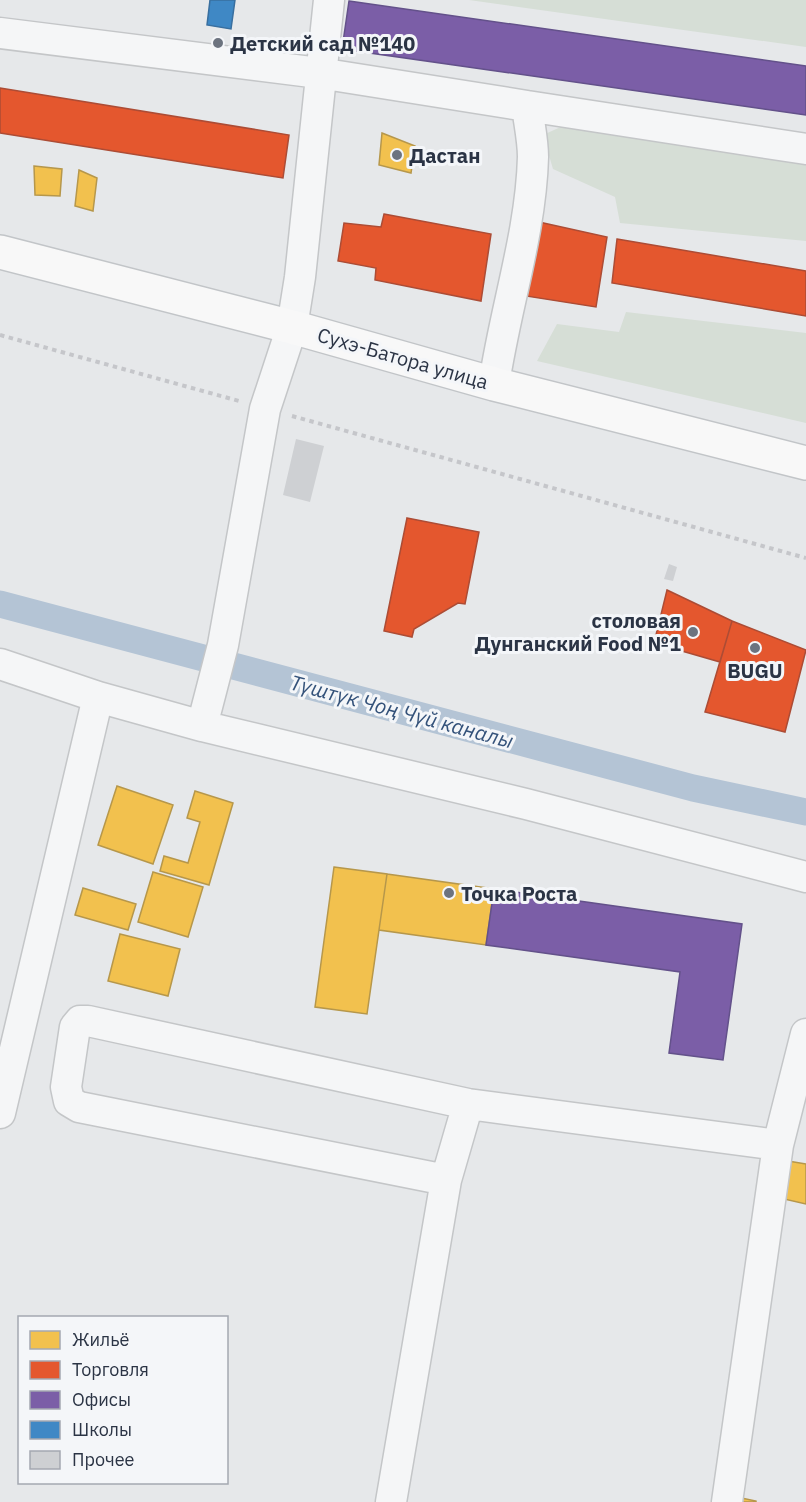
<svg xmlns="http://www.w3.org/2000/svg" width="806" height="1502" viewBox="0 0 806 1502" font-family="'IBM Plex Sans',sans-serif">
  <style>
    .green { fill: #d6ded6 }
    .homes { fill: #f2c14e; stroke: #b6974b; stroke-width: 1.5 }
    .shops { fill: #e4572e; stroke: #ac4c35; stroke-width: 1.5 }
    .offices { fill: #7b5ea7; stroke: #63518a; stroke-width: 1.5 }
    .schools { fill: #3f88c5; stroke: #396f9f; stroke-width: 1.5 }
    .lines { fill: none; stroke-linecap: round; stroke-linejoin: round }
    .canal { stroke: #b4c4d5; stroke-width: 27 }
    .building { fill: #ced0d3 }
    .minor-casing { stroke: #c4c6c8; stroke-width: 33 }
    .major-casing { stroke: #c2c5c8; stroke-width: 36 }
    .path { stroke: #c5c6ca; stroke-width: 4; stroke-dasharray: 4.5 4.5; stroke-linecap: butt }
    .minor { stroke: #f5f6f7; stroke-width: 30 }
    .major { stroke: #f8f8f8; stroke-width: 33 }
    .poi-dot { fill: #6c737f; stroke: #f4f6f9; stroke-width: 2 }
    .labels { text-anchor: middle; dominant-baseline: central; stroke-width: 6; stroke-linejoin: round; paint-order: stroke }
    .poi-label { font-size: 20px; font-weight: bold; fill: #2b3445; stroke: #f4f6f9; text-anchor: start }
    .street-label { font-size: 20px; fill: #2b3445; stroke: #f4f6f9 }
    .water-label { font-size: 21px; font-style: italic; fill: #34527a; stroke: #f4f6f9 }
  </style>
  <rect width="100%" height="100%" fill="#e6e8ea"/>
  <path class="green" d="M 469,0 L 806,0 L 806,47 Z
    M 565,125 L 806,165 L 806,241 L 620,223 L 615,197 L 553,169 L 543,135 Z
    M 626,312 L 806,333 L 806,423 L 537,361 L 557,324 L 619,332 Z"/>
  <path class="homes" d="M 382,133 L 415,146 L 411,173 L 379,165 Z
    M 34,166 L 62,169 L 60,196 L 35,195 Z
    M 79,170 L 97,178 L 93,211 L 75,206 Z
    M 117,786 L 173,805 L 153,864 L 98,845 Z
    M 195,791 L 233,803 L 209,885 L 160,871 L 164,856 L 188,863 L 200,822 L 187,818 Z
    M 334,867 L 387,874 L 367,1014 L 315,1007 Z
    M 153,872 L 203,887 L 188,937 L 138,922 Z
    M 387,874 L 494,889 L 486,945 L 379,930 Z
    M 83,888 L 136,904 L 128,930 L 75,915 Z
    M 120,934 L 180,949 L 168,996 L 108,981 Z
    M 788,1161 L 806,1164 L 806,1204 L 784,1199 Z
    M 732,1496 L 756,1501 L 756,1502 L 731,1502 Z"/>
  <path class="shops" d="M 0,88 L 289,135 L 283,178 L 0,133 Z
    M 384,214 L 491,234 L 481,301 L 375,280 L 376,268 L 338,261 L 344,223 L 381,227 Z
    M 539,222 L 607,237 L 596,307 L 526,296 Z
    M 617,239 L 806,271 L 806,316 L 612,283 Z
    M 407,518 L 479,532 L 465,604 L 458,603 L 414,629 L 412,637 L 384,631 Z
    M 667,590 L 732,621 L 720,662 L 654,643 Z
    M 732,621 L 806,650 L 785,732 L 705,712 Z"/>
  <path class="offices" d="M 349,1 L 806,66 L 806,115 L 342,49 Z
    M 494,889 L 742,924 L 723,1060 L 669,1053 L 680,972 L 486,945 Z"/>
  <path class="schools" d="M 210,0 L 235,0 L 231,29 L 207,25 Z"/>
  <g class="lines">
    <path class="canal" d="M 0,604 L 693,788 L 806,812"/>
  </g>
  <path class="building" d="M 296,439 L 324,446 L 310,502 L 283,495 Z
    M 669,564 L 677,567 L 673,581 L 664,579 Z"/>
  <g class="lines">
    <defs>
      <path id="minor" d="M 329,0 L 300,277 L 292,327 L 265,409 L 223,645 L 202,726 L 526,804 L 806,877
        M 0,33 L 319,73 L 527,106 C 529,123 533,140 533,157 C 531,233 505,309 494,384
        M 527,106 L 806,149
        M 0,664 L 98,697
        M 0,1113 L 98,697 L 202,726
        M 446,1180 L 79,1107 L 69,1101 L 66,1087 L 75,1027 L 80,1021 L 88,1021 L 468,1104 L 778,1145
        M 391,1502 L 446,1180 L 468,1104
        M 727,1502 L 778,1145 L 806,1034"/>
      <path id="major" d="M 0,252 L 292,327 L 494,384 L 806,463"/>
    </defs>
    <use href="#minor" class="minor-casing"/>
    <use href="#major" class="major-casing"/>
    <path class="path" d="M 0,335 L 239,401
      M 292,416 L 806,558"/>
    <use href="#minor" class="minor"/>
    <use href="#major" class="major"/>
  </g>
  <g class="poi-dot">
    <circle cx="218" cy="43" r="6"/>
    <circle cx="397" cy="155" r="6"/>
    <circle cx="693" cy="632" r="6"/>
    <circle cx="755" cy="648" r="6"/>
    <circle cx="449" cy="893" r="6"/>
  </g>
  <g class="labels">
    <g class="poi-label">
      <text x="230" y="43">Детский сад №140</text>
      <text x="409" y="155">Дастан</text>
      <text x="681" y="620" text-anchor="end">столовая<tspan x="681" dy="23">Дунганский Food №1</tspan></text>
      <text x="755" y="670" text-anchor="middle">BUGU</text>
      <text x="461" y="893">Точка Роста</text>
    </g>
    <g class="street-label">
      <text transform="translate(403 358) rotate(16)">Сухэ-Батора улица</text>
    </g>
    <g class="water-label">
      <text transform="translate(402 711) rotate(15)">Түштүк Чоң Чүй каналы</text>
    </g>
  </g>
  <rect x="18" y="1316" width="210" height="168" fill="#f4f6f9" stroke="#a4a8b1" stroke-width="1.5"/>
  <rect x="30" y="1331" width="30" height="18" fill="#f2c14e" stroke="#a4a8b1" stroke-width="1.5"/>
  <text x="72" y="1346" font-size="18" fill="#2b3445">Жильё</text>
  <rect x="30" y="1361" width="30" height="18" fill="#e4572e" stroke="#a4a8b1" stroke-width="1.5"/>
  <text x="72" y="1376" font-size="18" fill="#2b3445">Торговля</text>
  <rect x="30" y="1391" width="30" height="18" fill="#7b5ea7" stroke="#a4a8b1" stroke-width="1.5"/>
  <text x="72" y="1406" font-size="18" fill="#2b3445">Офисы</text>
  <rect x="30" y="1421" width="30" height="18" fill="#3f88c5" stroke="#a4a8b1" stroke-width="1.5"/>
  <text x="72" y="1436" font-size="18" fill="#2b3445">Школы</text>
  <rect x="30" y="1451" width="30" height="18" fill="#ced0d3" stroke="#a4a8b1" stroke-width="1.5"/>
  <text x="72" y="1466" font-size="18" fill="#2b3445">Прочее</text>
</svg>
